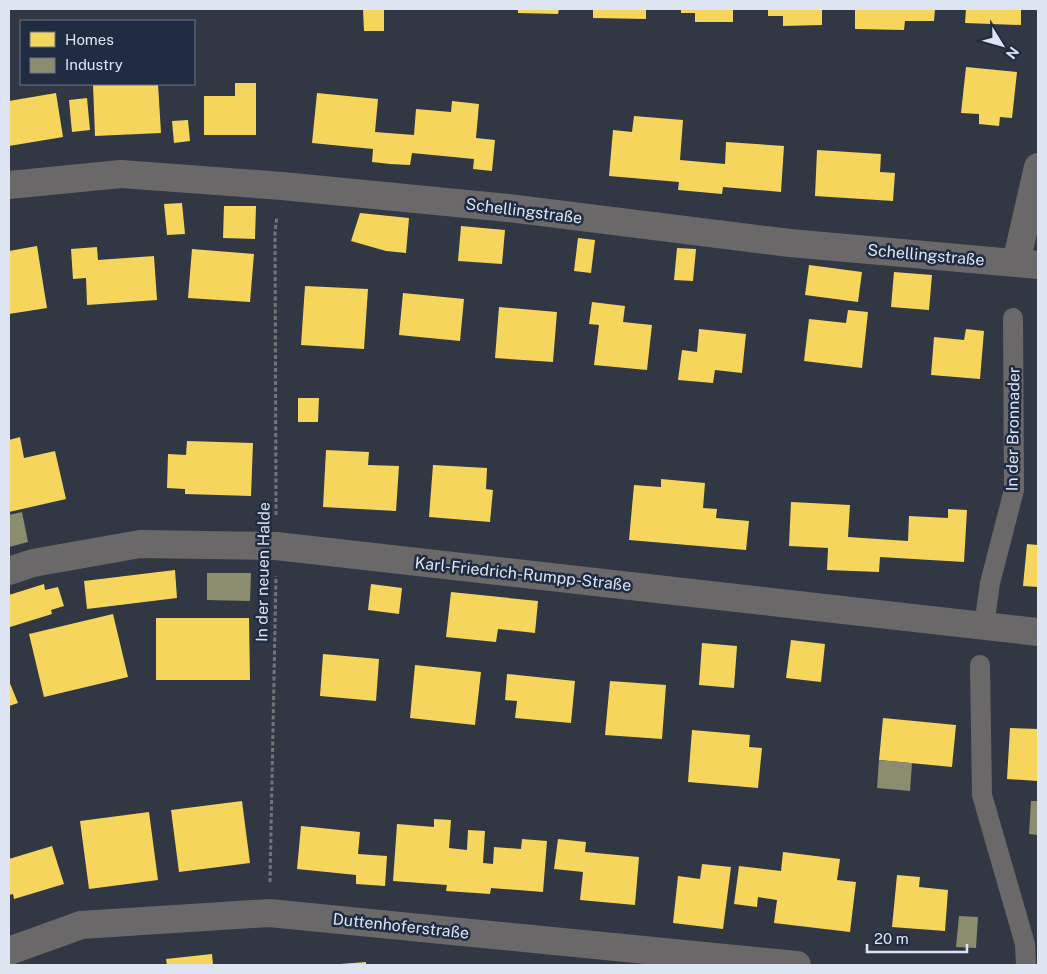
<svg xmlns="http://www.w3.org/2000/svg" width="1047" height="974" viewBox="0 0 1047 974" font-family="'Public Sans',sans-serif">
  <style>
    .homes { fill: #f6d55c }
    .industry { fill: #8c8c6e }
    .lines { fill: none; stroke-linecap: round; stroke-linejoin: round }
    .path { stroke: #747477; stroke-width: 3; stroke-dasharray: 4 2.5; stroke-linecap: butt }
    .service { stroke: #6b6869; stroke-width: 20 }
    .minor { stroke: #6b6869; stroke-width: 28 }
    .labels { text-anchor: middle; dominant-baseline: central; stroke-width: 5; stroke-linejoin: round; paint-order: stroke }
    .street-label { font-size: 16px; fill: #dde5f3; stroke: #1f2c41 }
  </style>
  <rect width="100%" height="100%" fill="#313844"/>
  <path class="homes" d="M 363,9 L 384,9 L 384,31 L 364,31 Z
    M 518,9 L 559,9 L 558,14 L 518,13 Z
    M 593,9 L 646,9 L 646,19 L 593,18 Z
    M 681,9 L 733,9 L 733,22 L 695,22 L 695,13 L 681,13 Z
    M 768,9 L 822,9 L 822,25 L 783,26 L 783,16 L 768,16 Z
    M 855,9 L 935,9 L 934,21 L 905,21 L 904,30 L 855,29 Z
    M 966,9 L 1021,9 L 1021,25 L 965,23 Z
    M 966,67 L 1017,72 L 1012,118 L 1000,117 L 999,126 L 979,124 L 979,114 L 961,113 Z
    M 235,83 L 256,83 L 256,135 L 204,135 L 204,96 L 235,96 Z
    M 93,84 L 158,84 L 161,133 L 95,136 Z
    M 56,93 L 63,137 L 9,146 L 9,101 Z
    M 317,93 L 378,99 L 375,132 L 414,135 L 416,109 L 451,112 L 452,101 L 479,104 L 476,138 L 495,140 L 492,171 L 473,169 L 474,159 L 412,153 L 410,165 L 390,164 L 372,162 L 373,149 L 312,143 Z
    M 87,98 L 90,130 L 72,132 L 69,100 Z
    M 634,116 L 683,120 L 680,160 L 725,164 L 726,142 L 784,146 L 781,192 L 723,187 L 722,194 L 678,190 L 679,182 L 609,176 L 613,130 L 632,132 Z
    M 188,120 L 190,141 L 174,143 L 172,121 Z
    M 817,150 L 881,154 L 880,172 L 895,173 L 893,201 L 815,196 Z
    M 182,203 L 185,234 L 167,235 L 164,204 Z
    M 224,206 L 256,206 L 255,239 L 223,238 Z
    M 360,213 L 409,218 L 406,253 L 386,251 L 351,241 Z
    M 461,226 L 505,230 L 502,264 L 458,261 Z
    M 578,238 L 595,240 L 591,273 L 574,271 Z
    M 37,246 L 47,308 L 9,314 L 9,251 Z
    M 97,247 L 98,260 L 154,256 L 157,300 L 87,305 L 86,278 L 73,279 L 71,249 Z
    M 677,248 L 696,249 L 693,281 L 674,280 Z
    M 192,249 L 254,254 L 250,302 L 188,298 Z
    M 809,265 L 862,272 L 858,302 L 805,295 Z
    M 894,272 L 932,275 L 929,310 L 891,307 Z
    M 305,286 L 368,289 L 364,349 L 301,345 Z
    M 403,293 L 464,299 L 460,341 L 399,335 Z
    M 592,302 L 625,306 L 623,322 L 652,325 L 647,370 L 594,365 L 599,325 L 589,324 Z
    M 499,307 L 557,312 L 553,362 L 495,358 Z
    M 848,310 L 868,312 L 862,368 L 804,361 L 809,319 L 846,323 Z
    M 699,329 L 746,334 L 742,373 L 715,370 L 713,383 L 678,380 L 682,350 L 697,352 Z
    M 966,329 L 984,331 L 980,379 L 931,375 L 934,337 L 964,340 Z
    M 298,398 L 319,398 L 318,422 L 298,422 Z
    M 20,437 L 24,458 L 55,451 L 66,499 L 9,512 L 9,440 Z
    M 187,441 L 253,443 L 251,496 L 185,494 L 185,489 L 167,488 L 168,454 L 186,455 Z
    M 326,450 L 369,452 L 368,465 L 399,466 L 396,511 L 323,507 Z
    M 433,465 L 487,468 L 486,489 L 493,490 L 490,522 L 429,517 Z
    M 661,479 L 705,483 L 703,508 L 717,509 L 716,518 L 749,521 L 746,550 L 629,540 L 634,485 L 661,487 Z
    M 791,502 L 850,505 L 848,537 L 908,541 L 909,516 L 948,518 L 948,509 L 967,510 L 964,562 L 880,557 L 879,572 L 827,570 L 828,548 L 789,546 Z
    M 1027,544 L 1038,545 L 1038,587 L 1023,586 Z
    M 175,570 L 177,598 L 87,609 L 84,581 Z
    M 44,584 L 45,590 L 58,587 L 64,606 L 51,610 L 52,614 L 10,627 L 9,595 Z
    M 371,584 L 402,588 L 399,614 L 368,610 Z
    M 451,592 L 538,601 L 535,633 L 498,629 L 496,642 L 446,637 Z
    M 113,614 L 128,677 L 44,697 L 29,634 Z
    M 156,618 L 249,618 L 250,680 L 156,680 Z
    M 791,640 L 825,644 L 821,682 L 786,678 Z
    M 702,643 L 737,646 L 734,688 L 699,685 Z
    M 323,654 L 379,659 L 376,701 L 320,696 Z
    M 415,665 L 481,672 L 475,725 L 410,718 Z
    M 507,674 L 575,681 L 571,723 L 515,718 L 517,701 L 505,700 Z
    M 9,681 L 18,703 L 9,706 Z
    M 610,681 L 666,685 L 662,739 L 605,735 Z
    M 883,718 L 956,725 L 952,767 L 879,760 Z
    M 1010,728 L 1038,729 L 1038,781 L 1007,779 Z
    M 692,730 L 750,735 L 749,747 L 762,748 L 758,788 L 688,782 Z
    M 242,801 L 250,863 L 179,872 L 171,810 Z
    M 149,812 L 158,880 L 89,889 L 80,821 Z
    M 434,819 L 451,820 L 449,848 L 467,850 L 468,830 L 485,831 L 483,863 L 493,864 L 494,847 L 521,849 L 522,839 L 547,841 L 543,892 L 491,888 L 490,894 L 446,891 L 447,885 L 393,881 L 397,824 L 434,827 Z
    M 301,826 L 360,832 L 358,854 L 387,856 L 385,886 L 356,884 L 356,875 L 297,869 Z
    M 558,839 L 586,842 L 585,852 L 639,857 L 635,905 L 580,900 L 583,872 L 554,869 Z
    M 52,846 L 64,884 L 14,899 L 13,894 L 9,895 L 9,859 Z
    M 783,852 L 840,859 L 837,880 L 856,882 L 850,932 L 774,923 L 777,900 L 758,897 L 757,907 L 734,904 L 739,866 L 781,871 Z
    M 702,864 L 731,867 L 723,929 L 673,923 L 678,876 L 700,879 Z
    M 897,875 L 920,877 L 919,887 L 948,890 L 945,931 L 892,927 Z
    M 212,954 L 213,965 L 167,965 L 166,959 Z
    M 366,962 L 366,965 L 340,965 L 340,964 Z"/>
  <path class="industry" d="M 22,512 L 28,542 L 9,547 L 9,515 Z
    M 207,573 L 251,573 L 250,601 L 207,600 Z
    M 879,760 L 912,763 L 910,791 L 877,788 Z
    M 1031,801 L 1038,801 L 1038,835 L 1029,834 Z
    M 959,916 L 978,917 L 976,948 L 956,947 Z"/>
  <g class="lines">
    <path class="path" d="M 276,515 L 275,232 L 277,216
      M 270,882 L 276,576"/>
    <path class="service" d="M 984,626 L 990,583 L 1014,490 L 1013,318
      M 980,665 L 982,795 L 1025,944 L 1026,965"/>
    <path class="minor" d="M 9,185 L 121,174 L 282,186 L 508,208 L 790,243 L 1038,265
      M 1016,263 L 1038,167
      M 9,571 L 33,563 L 140,544 L 276,546 L 1038,632
      M 9,951 L 81,925 L 269,913 L 797,965"/>
  </g>
  <g class="labels">
    <g class="street-label">
      <text transform="translate(524 211) rotate(7)">Schellingstraße</text>
      <text transform="translate(926 255) rotate(5)">Schellingstraße</text>
      <text transform="translate(1013 429) rotate(-89)">In der Bronnader</text>
      <text transform="translate(263 572) rotate(-89)">In der neuen Halde</text>
      <text transform="translate(523 574) rotate(6)">Karl-Friedrich-Rumpp-Straße</text>
      <text transform="translate(401 926) rotate(6)">Duttenhoferstraße</text>
    </g>
  </g>
  <rect width="1047" height="974" fill="none" stroke="#dde5f3" stroke-width="20"/>
  <rect x="20" y="20" width="175" height="65" fill="#1f2c41" stroke="#6b7688"/>
  <rect x="30" y="32" width="25" height="15" fill="#f6d55c" stroke="#6b7688"/>
  <text x="65" y="45" font-size="15" fill="#dde5f3">Homes</text>
  <rect x="30" y="58" width="25" height="15" fill="#8c8c6e" stroke="#6b7688"/>
  <text x="65" y="70" font-size="15" fill="#dde5f3">Industry</text>
  <g transform="translate(1002 45) rotate(127)" stroke="#1f2c41" stroke-width="4" paint-order="stroke">
  <path d="M0-4L9 19L0 12L-9 19Z" fill="#dde5f3"/>
  <text y="-8" font-size="14" font-weight="bold" text-anchor="middle" fill="#dde5f3">N</text>
  </g>
  <path d="M867 944v8h100v-8" fill="none" stroke="#dde5f3" stroke-width="2.5"/>
  <text x="874" y="944" font-size="15" fill="#dde5f3" stroke="#1f2c41" stroke-width="4" paint-order="stroke">20 m</text>
</svg>
